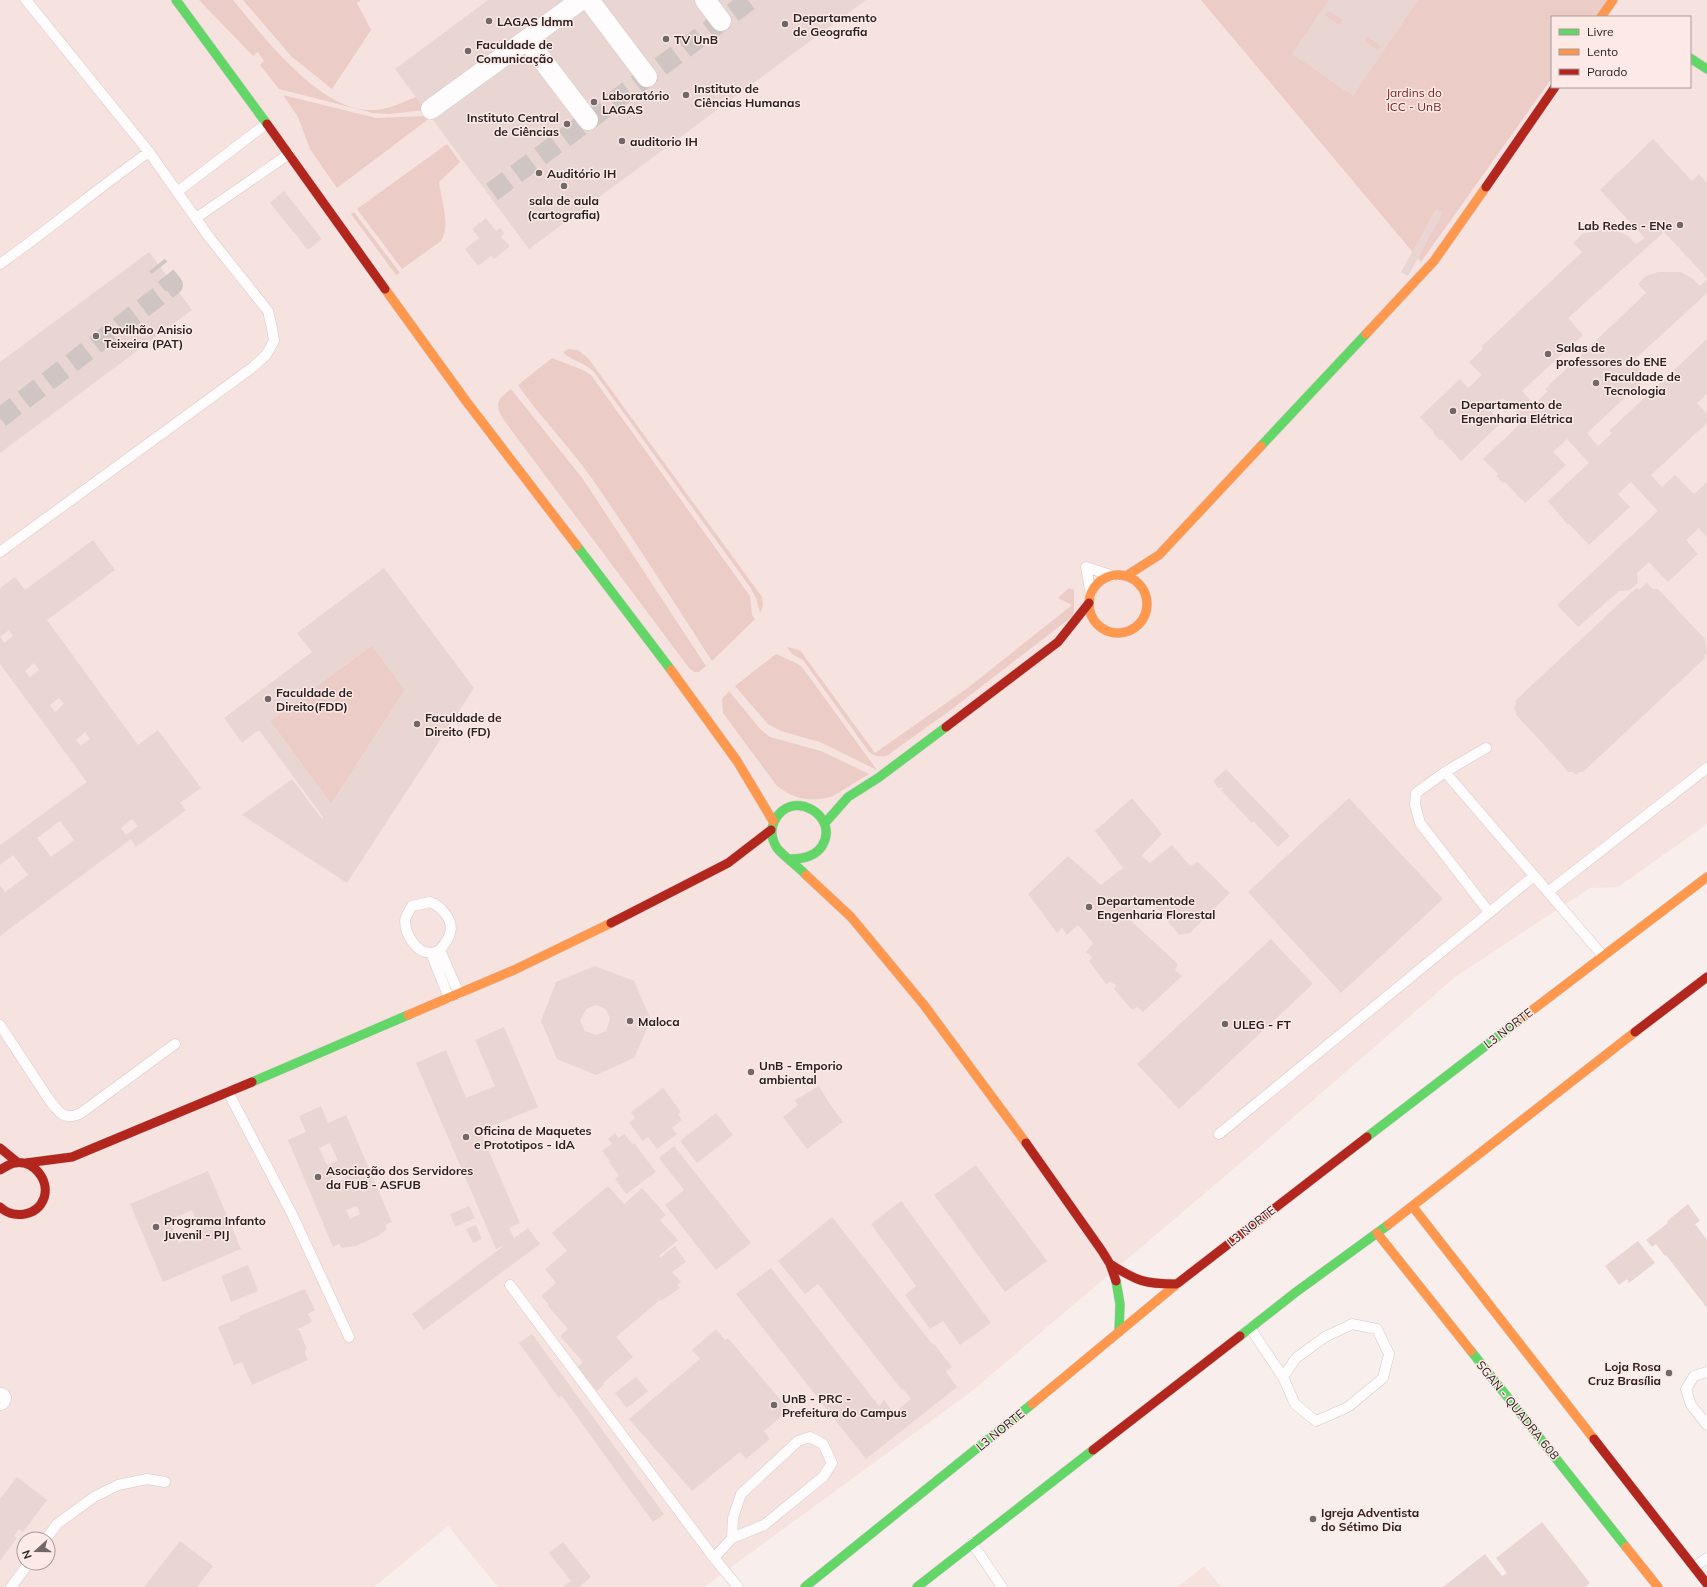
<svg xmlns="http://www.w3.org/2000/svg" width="1707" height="1587" viewBox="0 0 1707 1587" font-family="Mulish,sans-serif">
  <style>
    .built { fill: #f6e2df; fill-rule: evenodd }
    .green { fill: #ecccc7 }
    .building { fill: #e9d6d3; fill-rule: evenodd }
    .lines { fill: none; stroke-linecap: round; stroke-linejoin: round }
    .street-tunnel { stroke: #cfc5c3; stroke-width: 20; stroke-dasharray: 20 10; stroke-linecap: butt }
    .lane-casing { stroke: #d4ccca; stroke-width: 11 }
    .street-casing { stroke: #d4ccca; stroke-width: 21 }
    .fast-casing { stroke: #d4ccca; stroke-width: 10 }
    .slow-casing { stroke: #d4ccca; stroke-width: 10 }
    .jam-casing { stroke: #d4ccca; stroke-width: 10 }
    .lane { stroke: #fefcfc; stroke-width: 10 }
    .street { stroke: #fefcfc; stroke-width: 20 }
    .fast { stroke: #63d668; stroke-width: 9 }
    .slow { stroke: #ff974d; stroke-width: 9 }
    .jam { stroke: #b3261e; stroke-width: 9 }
    .poi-dot { fill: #716968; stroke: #fdeae7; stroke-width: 1.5 }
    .labels { text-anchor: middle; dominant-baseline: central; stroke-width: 3; stroke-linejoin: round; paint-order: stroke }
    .poi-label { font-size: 12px; font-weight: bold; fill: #292221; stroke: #fdeae7; text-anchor: start }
    .park-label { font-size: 12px; fill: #741f19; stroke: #fdeae7 }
    .street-label { font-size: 12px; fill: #292221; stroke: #fdeae7 }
  </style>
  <rect width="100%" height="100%" fill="#f8eeec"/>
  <path class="built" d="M 0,0 L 1707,0 L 1707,824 L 1618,887 L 1590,888 L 1455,977 L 1258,1148 L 972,1391 L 704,1587 L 498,1587 L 448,1526 L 374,1587 L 0,1587 ZM 1552,17 L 1690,17 L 1690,87 L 1552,87 ZM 24,1539 L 48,1539 L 48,1563 L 24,1563 Z
    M 1204,1566 L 1221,1587 L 1178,1587 Z"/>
  <path class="green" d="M 199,0 L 233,0 C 263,36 318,109 369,110 C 385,111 401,103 416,97 L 426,110 L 389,114 L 373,113 L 279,89 L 260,65 L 264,61 L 258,52 L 253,56 Z
    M 243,0 L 361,0 L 357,3 L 371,30 L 332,89 L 291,56 Z
    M 1201,0 L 1608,0 L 1596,17 L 1552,17 L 1552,78 L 1421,262 Z
    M 283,95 L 376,118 L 428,116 L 430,118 L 337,188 L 310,149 L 298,117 Z
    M 447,144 L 460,162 L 439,182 C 441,201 451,224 441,241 L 402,269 L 357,209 Z
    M 354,212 L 400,273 L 396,275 L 351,214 Z
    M 569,349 L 578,350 L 588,358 L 762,597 L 763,606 L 760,613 L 756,598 L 750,587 L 594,372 C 585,362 571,361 563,352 Z
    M 552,358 C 563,363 582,368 591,375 L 750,596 L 752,615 L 755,619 L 712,661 C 673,601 634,539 593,480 C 570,447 541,418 518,385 Z
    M 511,389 L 583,479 L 706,666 L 699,672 L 694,672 L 689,668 L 503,419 C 494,404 498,399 511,389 Z
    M 1069,588 L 1074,590 L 1074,611 L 1073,616 L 952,709 L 888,755 C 882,757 874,757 869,752 L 803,660 L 792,654 L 787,647 L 800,650 L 875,753 L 969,687 L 1072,605 L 1058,598 Z
    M 372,645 L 405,690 L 331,804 L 270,721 Z
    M 776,654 L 798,664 L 802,667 L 877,770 L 820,742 L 781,731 L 768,724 L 735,686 Z
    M 729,691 L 761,730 L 770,737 L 821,751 L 869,774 L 833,796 C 812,803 793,799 777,786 L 723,713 L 722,699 Z"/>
  <path class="building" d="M 488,0 L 866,0 L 529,249 L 395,69 Z
    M 1329,0 L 1418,0 L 1353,96 L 1292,54 ZM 1329,11 L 1343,20 L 1339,25 L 1325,15 ZM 1367,36 L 1381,46 L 1377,50 L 1364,41 Z
    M 1653,139 L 1692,181 L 1699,174 L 1707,183 L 1707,278 L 1664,232 L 1568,318 L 1583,335 L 1522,391 L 1534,404 L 1548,391 L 1545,389 L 1646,293 L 1638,284 L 1646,276 L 1658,272 L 1681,272 L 1692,278 L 1700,286 L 1707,279 L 1707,293 L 1633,361 L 1647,377 L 1587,433 L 1598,446 L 1612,433 L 1609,431 L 1707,339 L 1707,394 L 1697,403 L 1707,414 L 1707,423 L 1651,475 L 1662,487 L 1675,475 L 1694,494 L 1707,482 L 1707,537 L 1699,528 L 1686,540 L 1698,554 L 1668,582 L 1649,562 L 1637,573 L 1638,583 L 1630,590 L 1619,591 L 1578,627 L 1557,605 L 1658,511 L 1631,482 L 1618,494 L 1630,507 L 1589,545 L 1569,524 L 1568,525 L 1548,501 L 1589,463 L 1567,439 L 1553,452 L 1566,465 L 1525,503 L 1505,482 L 1503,483 L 1496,476 L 1498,474 L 1483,459 L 1524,420 L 1503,398 L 1490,410 L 1501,423 L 1461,461 L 1441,439 L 1440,441 L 1433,433 L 1434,432 L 1420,417 L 1460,379 L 1468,388 L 1482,375 L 1469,362 L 1483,349 L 1482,346 L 1582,252 L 1573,243 L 1582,234 L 1605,229 L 1617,231 L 1628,236 L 1636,244 L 1645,238 L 1600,190 Z
    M 284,191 L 322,239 L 308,250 L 270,203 Z
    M 1436,209 L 1443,212 L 1408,276 L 1401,272 Z
    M 486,218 L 496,231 L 500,228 L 504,233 L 501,237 L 509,245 L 509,247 L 494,259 L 491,256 L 478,266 L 465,249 L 479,238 L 472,229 Z
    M 149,252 L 192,310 L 0,453 L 0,362 Z
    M 93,540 L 115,570 L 47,620 L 138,745 L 158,730 L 201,788 L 180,803 L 186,810 L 136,847 L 131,839 L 0,936 L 0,885 L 5,892 L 28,875 L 13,855 L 0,865 L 0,845 L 87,782 L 0,664 L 0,637 L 4,643 L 13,636 L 9,630 L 0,637 L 0,588 L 15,577 L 25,590 ZM 34,663 L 39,670 L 30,677 L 25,671 ZM 59,698 L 64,704 L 55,712 L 50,705 ZM 85,732 L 90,739 L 81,746 L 76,740 ZM 132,819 L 138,826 L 126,835 L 121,828 ZM 60,821 L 74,840 L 51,857 L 37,838 Z
    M 384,568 L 474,688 L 347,883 L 242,815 L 292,779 L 322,819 L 323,817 L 259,730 L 242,743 L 224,718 L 312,652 L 297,633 ZM 372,645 L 405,690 L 331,804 L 270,721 Z
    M 1647,583 L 1653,589 L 1658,589 L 1705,639 L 1707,653 L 1704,656 L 1705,658 L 1583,772 L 1580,772 L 1576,775 L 1572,772 L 1568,772 L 1557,759 L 1516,715 L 1516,711 L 1513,708 L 1516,705 L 1516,700 L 1636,588 L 1640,589 Z
    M 1226,769 L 1290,836 L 1278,847 L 1255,823 L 1253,821 L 1252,823 L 1221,790 L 1223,789 L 1221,787 L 1219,789 L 1213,781 Z
    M 1132,798 L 1162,834 L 1141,856 L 1150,863 L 1172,845 L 1190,866 L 1198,862 L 1230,893 L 1190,933 L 1179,935 L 1149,898 L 1129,919 L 1178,964 L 1175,970 L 1182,976 L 1143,1012 L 1137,1007 L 1132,1010 L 1114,989 L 1116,985 L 1111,982 L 1106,984 L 1089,961 L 1092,957 L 1086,952 L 1093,943 L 1078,925 L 1067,935 L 1062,928 L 1057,933 L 1028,894 L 1068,856 L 1101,885 L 1123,868 L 1095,831 Z
    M 1349,798 L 1443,899 L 1341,993 L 1248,892 Z
    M 1271,939 L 1313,984 L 1179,1109 L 1137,1064 Z
    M 595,966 L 634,981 L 651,1020 L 634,1058 L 596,1075 L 557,1059 L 541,1021 L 556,982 ZM 596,1005 L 606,1009 L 610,1019 L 606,1031 L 596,1035 L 585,1031 L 580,1021 L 586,1009 Z
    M 504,1027 L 538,1107 L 480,1131 L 520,1223 L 509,1228 L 514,1238 L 528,1228 L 540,1244 L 424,1330 L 412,1314 L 505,1245 L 496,1249 L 416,1063 L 446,1050 L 466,1098 L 495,1086 L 475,1040 Z
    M 819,1086 L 829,1103 L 843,1122 L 807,1149 L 783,1117 L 798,1105 L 795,1100 Z
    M 663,1088 L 681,1112 L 678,1114 L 682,1120 L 672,1128 L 677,1134 L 657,1149 L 648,1137 L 643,1141 L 629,1123 L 635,1118 L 631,1112 Z
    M 321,1106 L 328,1123 L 346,1115 L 392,1222 L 385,1225 L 387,1229 L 378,1236 L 356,1246 L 342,1248 L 339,1244 L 333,1247 L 288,1140 L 306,1132 L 299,1116 ZM 330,1143 L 338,1161 L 327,1165 L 319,1148 ZM 342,1170 L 345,1179 L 335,1183 L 331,1175 ZM 357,1206 L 360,1214 L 350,1219 L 346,1210 Z
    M 716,1113 L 733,1135 L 697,1163 L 680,1141 Z
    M 615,1133 L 619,1138 L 624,1134 L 633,1145 L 634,1143 L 656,1172 L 626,1194 L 615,1179 L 619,1176 L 609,1162 L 610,1161 L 602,1151 L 612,1144 L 608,1139 Z
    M 674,1146 L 751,1243 L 716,1270 L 665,1205 L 684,1190 L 659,1158 Z
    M 976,1165 L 1047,1261 L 1005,1292 L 934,1195 Z
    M 208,1171 L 241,1249 L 163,1282 L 130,1204 ZM 192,1210 L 202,1233 L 179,1243 L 170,1220 Z
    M 608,1186 L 624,1204 L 642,1188 L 666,1215 L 660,1220 L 678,1240 L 659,1256 L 660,1258 L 675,1246 L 686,1262 L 672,1272 L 681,1282 L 677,1285 L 680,1288 L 661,1301 L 660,1300 L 616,1337 L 633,1357 L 603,1383 L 604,1384 L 597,1391 L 577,1367 L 583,1362 L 560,1336 L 568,1329 L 548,1306 L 549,1305 L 541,1296 L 556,1283 L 545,1269 L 567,1251 L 552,1233 Z
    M 901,1201 L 991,1323 L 960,1345 L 943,1321 L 930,1329 L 905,1295 L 916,1286 L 871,1224 Z
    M 1688,1204 L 1700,1221 L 1695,1224 L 1707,1240 L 1707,1308 L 1666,1255 L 1665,1256 L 1656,1244 L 1652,1247 L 1646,1240 L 1668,1223 L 1667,1221 Z
    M 469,1206 L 475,1218 L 455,1227 L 450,1214 Z
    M 832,1217 L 933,1345 L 934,1344 L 952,1367 L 946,1372 L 957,1387 L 866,1459 L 736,1294 L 771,1268 L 879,1406 L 884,1400 L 894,1413 L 911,1399 L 903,1389 L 902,1390 L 818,1284 L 805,1294 L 778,1261 Z
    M 476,1225 L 482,1239 L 473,1243 L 466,1229 Z
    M 1638,1241 L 1655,1263 L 1629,1283 L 1627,1279 L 1619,1285 L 1605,1266 Z
    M 248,1265 L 258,1291 L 231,1302 L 221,1276 Z
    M 305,1289 L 315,1310 L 308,1314 L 312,1322 L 296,1330 L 299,1330 L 307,1350 L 305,1350 L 305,1354 L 308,1360 L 252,1385 L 242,1362 L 234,1365 L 218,1327 L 240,1318 L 239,1316 Z
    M 716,1329 L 725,1340 L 728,1338 L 789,1410 L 764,1431 L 770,1439 L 746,1459 L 740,1452 L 692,1491 L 629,1419 L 700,1359 L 692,1350 Z
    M 532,1334 L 664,1514 L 653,1522 L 562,1396 L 559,1398 L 519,1343 Z
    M 636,1377 L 648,1391 L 627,1408 L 615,1393 Z
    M 17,1477 L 47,1500 L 23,1532 L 19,1529 L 14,1536 L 17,1538 L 0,1561 L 0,1499 Z
    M 1542,1522 L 1590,1583 L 1585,1587 L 1443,1587 L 1485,1554 L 1502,1576 L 1507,1573 L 1496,1558 Z
    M 180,1541 L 213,1566 L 197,1587 L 144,1587 Z
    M 563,1542 L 591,1577 L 579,1587 L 563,1587 L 571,1581 L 549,1553 Z"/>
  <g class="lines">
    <path class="street-tunnel" d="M 492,192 L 750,0
      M 0,418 L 173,285 L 157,265"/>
    <defs>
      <path id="lane" d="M 177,192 L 266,124
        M 196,218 L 289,154
        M 0,264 C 51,228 98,188 149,152
        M 0,552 L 253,367 L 266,355 L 274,341 L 272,328 L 268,311 L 209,237 L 149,152 L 26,0
        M 1091,595 L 1086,567 L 1113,576
        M 1486,748 L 1445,772 L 1416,793 L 1415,805 L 1420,823 L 1489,912
        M 1445,772 L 1603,956
        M 1548,892 L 1707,768
        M 430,902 C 441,906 454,920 450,933 C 449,939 444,945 440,950 C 438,951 434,953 431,953 C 416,953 405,934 405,921 C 406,915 409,911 412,906 Z
        M 440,950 L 459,994
        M 431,953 L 449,998
        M 0,1025 L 48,1098 C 58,1111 63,1122 81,1113 L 175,1044
        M 228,1092 L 292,1214 L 349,1337
        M 1219,1134 L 1534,876
        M 510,1285 L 714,1558
        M 1250,1328 L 1283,1377 L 1295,1404 L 1316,1421 L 1348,1407 L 1383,1378 L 1389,1354 L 1377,1329 L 1352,1324 L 1325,1337 L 1296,1358 L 1283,1377
        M 1707,1372 L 1694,1376 L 1686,1389 L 1691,1405 L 1707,1425
        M 732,1538 L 733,1518 L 741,1494 L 798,1441 L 810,1437 L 823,1444 L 832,1463 L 823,1477 L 764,1525 L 732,1538 L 714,1558 L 738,1587
        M 46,1539 L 57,1524 L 94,1497 L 118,1485 L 147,1479 L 165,1482
        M 972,1543 L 1002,1587
        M 1694,1567 L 1707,1558
        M 11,1587 L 29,1563"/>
      <path id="street" d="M 589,0 L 647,77
        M 705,0 L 721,21
        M 527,40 L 588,120
        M 431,109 L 581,0
        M 0,1400 L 1,1398"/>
      <path id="fast" d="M 176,0 L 267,124
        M 1690,58 L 1707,69
        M 1261,446 L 1366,334
        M 577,546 L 671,670
        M 825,823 L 848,797 L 878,778 L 946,727
        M 790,859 C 802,859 815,857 822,846 C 841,816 790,786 774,822 C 770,831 772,840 777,848 C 781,854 800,868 806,875
        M 252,1082 L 408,1015
        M 1367,1137 L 1518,1021
        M 1116,1281 L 1120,1304 L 1119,1332
        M 1240,1336 L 1296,1292 L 1388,1225
        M 1471,1351 L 1626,1547
        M 805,1587 L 1032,1404
        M 917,1587 L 1093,1450"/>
      <path id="slow" d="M 1601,17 L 1613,0
        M 385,289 L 466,401 L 577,546
        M 1366,334 L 1434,261 L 1486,187
        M1089 604a29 29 0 1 1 58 0a29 29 0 1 1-58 0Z
        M 1126,576 L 1159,555 L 1261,446
        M 671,670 L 737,761 L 773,821
        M 806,875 L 851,917 L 924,1005 L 1026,1143
        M 408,1015 L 514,970 L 611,923
        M 1518,1021 L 1707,877
        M 1413,1207 L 1594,1439
        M 1388,1225 L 1635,1032
        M 1377,1233 L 1471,1351
        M 1032,1404 L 1178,1283
        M 1626,1547 L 1658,1587"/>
      <path id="jam" d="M 267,124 L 385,289
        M 1486,187 L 1555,87
        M 946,727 L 1058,642 L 1089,603
        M 611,923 L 728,863 L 771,830
        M 1635,1032 L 1707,977
        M 1026,1143 L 1102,1251 L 1110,1264 L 1116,1281
        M 0,1148 L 17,1162
        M 26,1163 L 72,1157 L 252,1082
        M 0,1170 C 4,1168 9,1164 14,1163 C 33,1159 50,1180 44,1198 C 37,1217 13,1219 0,1207
        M 1110,1264 C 1137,1281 1144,1284 1176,1284
        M 1178,1283 L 1367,1137
        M 1594,1439 L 1707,1584
        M 1093,1450 L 1240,1336"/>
    </defs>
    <use href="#lane" class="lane-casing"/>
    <use href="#street" class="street-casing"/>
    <use href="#fast" class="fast-casing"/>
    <use href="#slow" class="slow-casing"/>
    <use href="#jam" class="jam-casing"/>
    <use href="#lane" class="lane"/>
    <use href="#street" class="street"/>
    <use href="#fast" class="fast"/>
    <use href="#slow" class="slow"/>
    <use href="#jam" class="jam"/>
  </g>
  <g class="poi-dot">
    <circle cx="489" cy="21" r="4"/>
    <circle cx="785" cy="24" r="4"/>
    <circle cx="666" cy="39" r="4"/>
    <circle cx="468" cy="51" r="4"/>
    <circle cx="686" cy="95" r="4"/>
    <circle cx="594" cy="102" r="4"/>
    <circle cx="567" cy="124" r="4"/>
    <circle cx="622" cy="141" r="4"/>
    <circle cx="539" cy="173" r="4"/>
    <circle cx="564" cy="186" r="4"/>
    <circle cx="1680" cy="225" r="4"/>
    <circle cx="96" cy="336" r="4"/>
    <circle cx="1548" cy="354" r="4"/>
    <circle cx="1596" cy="383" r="4"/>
    <circle cx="1453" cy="411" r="4"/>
    <circle cx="268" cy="699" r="4"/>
    <circle cx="417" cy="724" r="4"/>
    <circle cx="1089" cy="907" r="4"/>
    <circle cx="630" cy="1021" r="4"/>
    <circle cx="1225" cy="1024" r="4"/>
    <circle cx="751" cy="1072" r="4"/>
    <circle cx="466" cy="1137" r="4"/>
    <circle cx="318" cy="1177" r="4"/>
    <circle cx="156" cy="1227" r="4"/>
    <circle cx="1669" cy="1373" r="4"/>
    <circle cx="774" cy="1405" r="4"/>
    <circle cx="1313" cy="1519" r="4"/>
  </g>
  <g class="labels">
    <g class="poi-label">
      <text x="793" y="17">Departamento<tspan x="793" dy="14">de Geografia</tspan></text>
      <text x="497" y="21">LAGAS ldmm</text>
      <text x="674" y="39">TV UnB</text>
      <text x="476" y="44">Faculdade de<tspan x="476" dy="14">Comunicação</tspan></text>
      <text x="694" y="88">Instituto de<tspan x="694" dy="14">Ciências Humanas</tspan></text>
      <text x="602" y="95">Laboratório<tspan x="602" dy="14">LAGAS</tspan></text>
      <text x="559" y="117" text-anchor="end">Instituto Central<tspan x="559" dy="14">de Ciências</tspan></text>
      <text x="630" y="141">auditorio IH</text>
      <text x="547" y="173">Auditório IH</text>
      <text x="564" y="200" text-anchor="middle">sala de aula<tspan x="564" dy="14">(cartografia)</tspan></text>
      <text x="1672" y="225" text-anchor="end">Lab Redes - ENe</text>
      <text x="104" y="329">Pavilhão Anisio<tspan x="104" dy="14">Teixeira (PAT)</tspan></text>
      <text x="1556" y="347">Salas de<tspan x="1556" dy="14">professores do ENE</tspan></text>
      <text x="1604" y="376">Faculdade de<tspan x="1604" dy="14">Tecnologia</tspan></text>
      <text x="1461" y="404">Departamento de<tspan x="1461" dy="14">Engenharia Elétrica</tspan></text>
      <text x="276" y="692">Faculdade de<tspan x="276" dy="14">Direito(FDD)</tspan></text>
      <text x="425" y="717">Faculdade de<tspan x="425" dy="14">Direito (FD)</tspan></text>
      <text x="1097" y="900">Departamentode<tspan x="1097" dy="14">Engenharia Florestal</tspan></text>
      <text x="638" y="1021">Maloca</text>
      <text x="1233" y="1024">ULEG - FT</text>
      <text x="759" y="1065">UnB - Emporio<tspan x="759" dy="14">ambiental</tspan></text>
      <text x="474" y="1130">Oficina de Maquetes<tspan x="474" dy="14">e Prototipos - IdA</tspan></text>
      <text x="326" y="1170">Asociação dos Servidores<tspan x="326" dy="14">da FUB - ASFUB</tspan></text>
      <text x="164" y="1220">Programa Infanto<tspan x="164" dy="14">Juvenil - PIJ</tspan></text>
      <text x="1661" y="1366" text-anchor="end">Loja Rosa<tspan x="1661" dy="14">Cruz Brasília</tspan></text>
      <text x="782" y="1398">UnB - PRC -<tspan x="782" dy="14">Prefeitura do Campus</tspan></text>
      <text x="1321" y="1512">Igreja Adventista<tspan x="1321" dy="14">do Sétimo Dia</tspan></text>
    </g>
    <g class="park-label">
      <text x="1414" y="92">Jardins do<tspan x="1414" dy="14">ICC - UnB</tspan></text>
    </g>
    <g class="street-label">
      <text transform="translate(1508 1028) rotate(-37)">L3 NORTE</text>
      <text transform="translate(1251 1226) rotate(-38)">L3 NORTE</text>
      <text transform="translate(1518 1410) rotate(51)">SGAN - QUADRA 608</text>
      <text transform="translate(1000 1430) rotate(-39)">L3 NORTE</text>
    </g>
  </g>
  <rect x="1551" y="16" width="140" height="72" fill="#fdeae7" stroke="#a89a98"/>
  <rect x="1559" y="29" width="20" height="6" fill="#63d668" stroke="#a89a98"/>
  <text x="1587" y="36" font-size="12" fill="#292221">Livre</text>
  <rect x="1559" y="49" width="20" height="6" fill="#ff974d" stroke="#a89a98"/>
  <text x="1587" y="56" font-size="12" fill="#292221">Lento</text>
  <rect x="1559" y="69" width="20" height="6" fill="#b3261e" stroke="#a89a98"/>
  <text x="1587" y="76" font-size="12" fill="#292221">Parado</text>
  <g transform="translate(36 1551) rotate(249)"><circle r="19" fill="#fdeae7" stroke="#a89a98"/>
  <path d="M0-3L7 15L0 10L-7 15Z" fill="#716968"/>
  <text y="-6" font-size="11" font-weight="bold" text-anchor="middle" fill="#292221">N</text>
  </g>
</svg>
